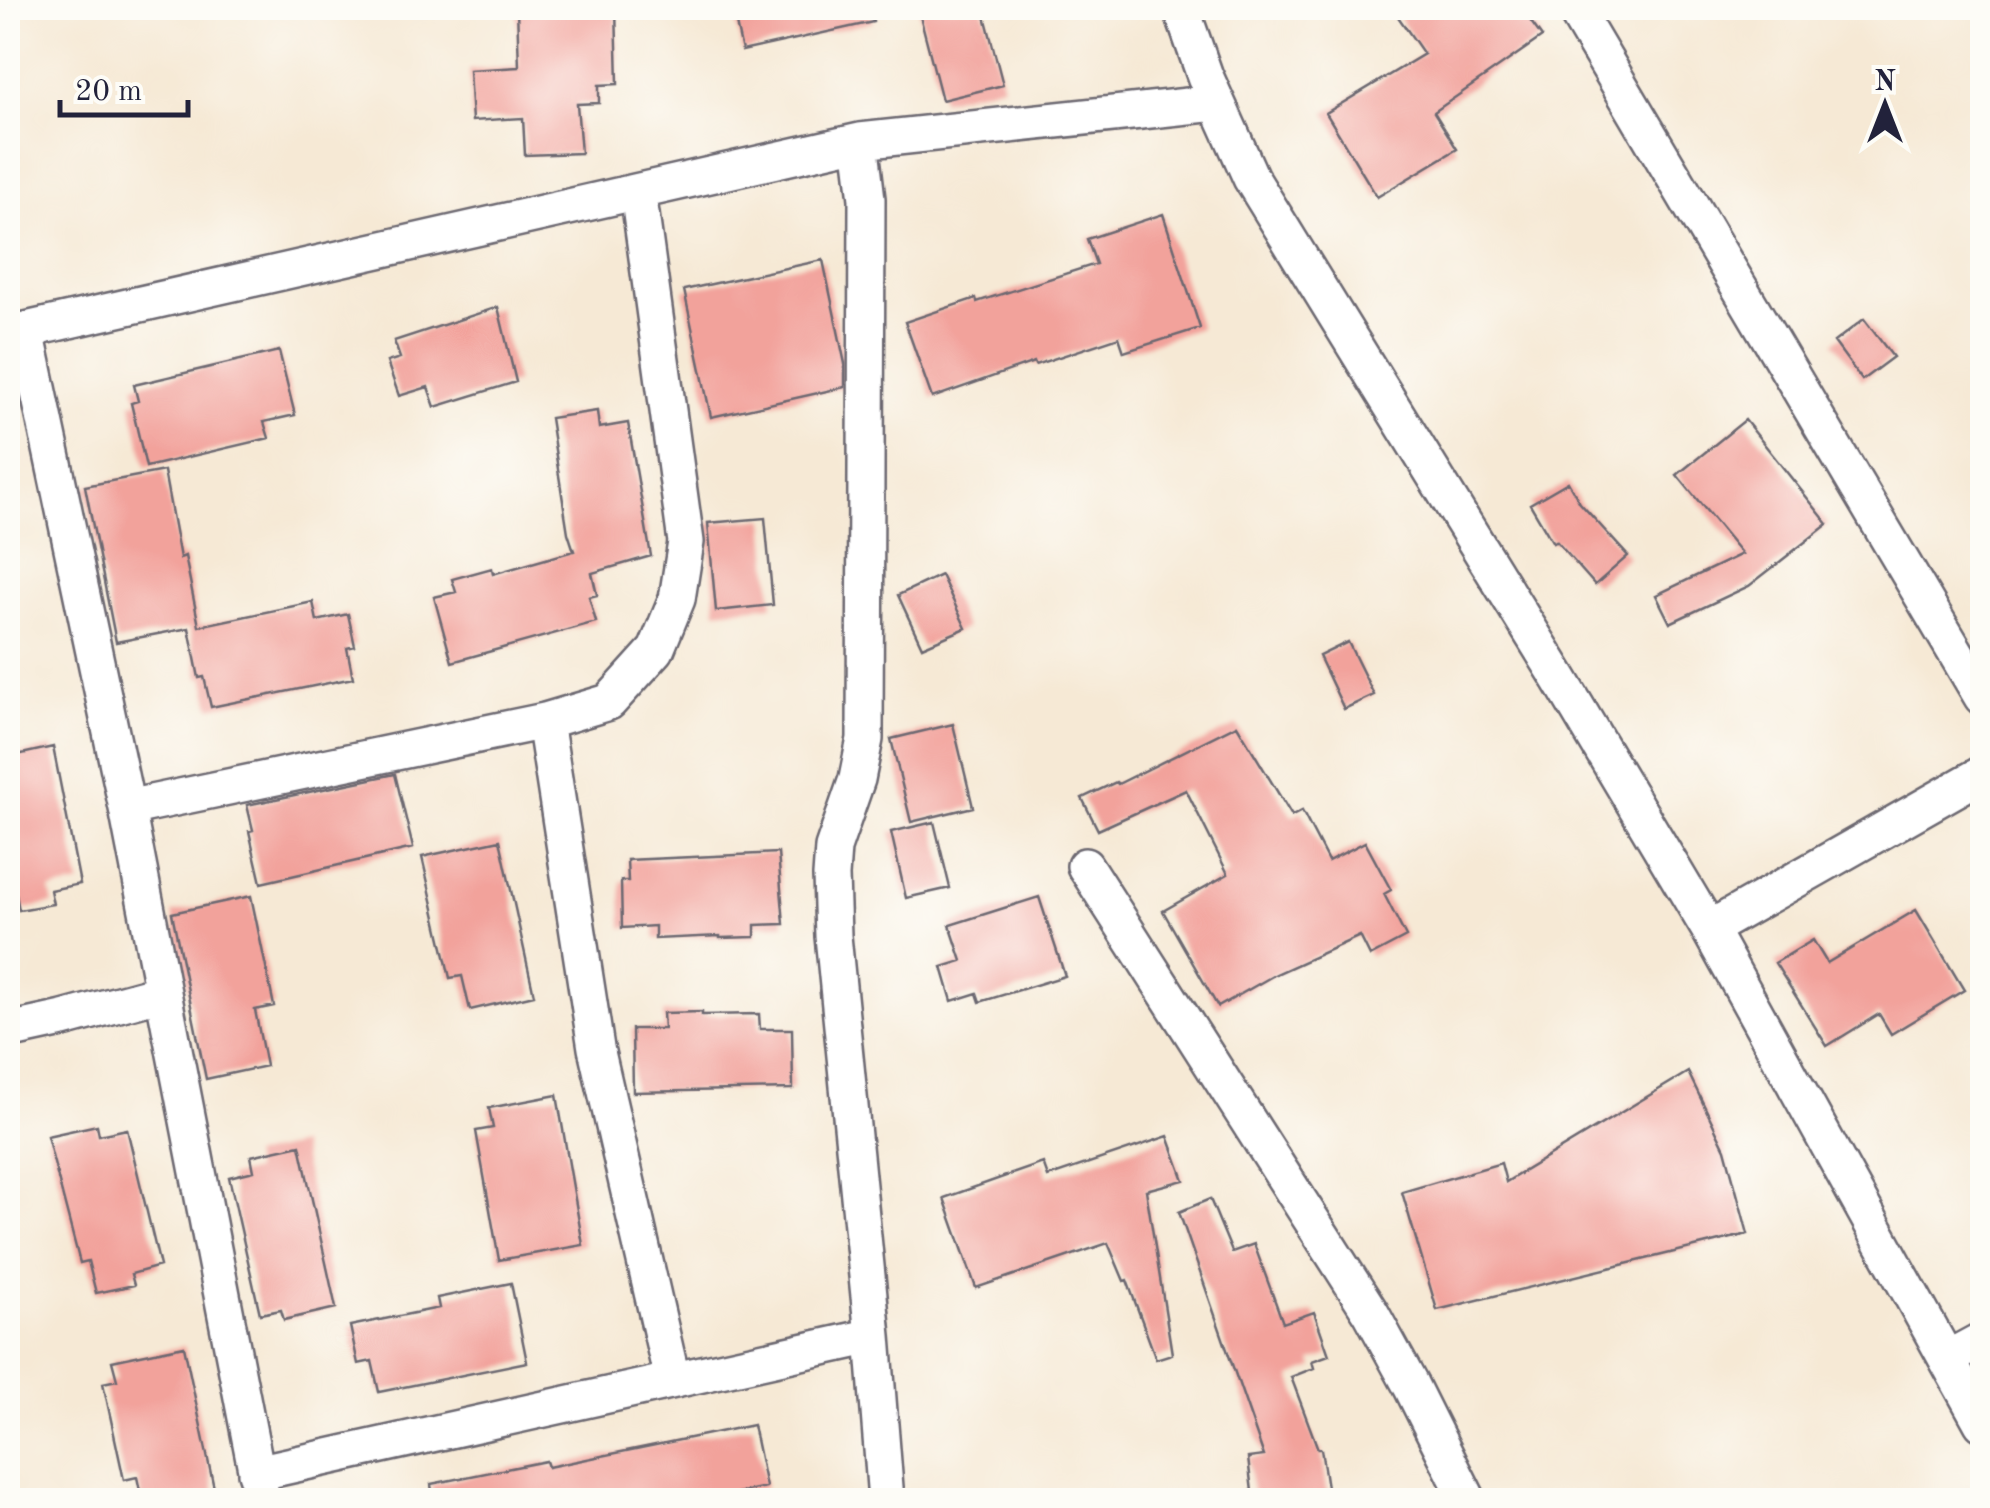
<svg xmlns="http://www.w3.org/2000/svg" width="1990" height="1508" viewBox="0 0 1990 1508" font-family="'Old Standard TT',serif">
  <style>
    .building { fill: #f2a29b }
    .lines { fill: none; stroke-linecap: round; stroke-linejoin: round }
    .street-casing { stroke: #6c6871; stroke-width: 40 }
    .street { stroke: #fff; stroke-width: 35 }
  </style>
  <rect width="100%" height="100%" fill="#fdfcf7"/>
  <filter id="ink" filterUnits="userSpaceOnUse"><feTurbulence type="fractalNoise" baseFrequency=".01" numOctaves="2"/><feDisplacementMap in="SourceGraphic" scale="20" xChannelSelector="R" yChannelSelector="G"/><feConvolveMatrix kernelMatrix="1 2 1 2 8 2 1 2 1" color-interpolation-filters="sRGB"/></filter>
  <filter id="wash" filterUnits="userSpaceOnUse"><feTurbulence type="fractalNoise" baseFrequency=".0048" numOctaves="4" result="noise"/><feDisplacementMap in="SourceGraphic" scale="40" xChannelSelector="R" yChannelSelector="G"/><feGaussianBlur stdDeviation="2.25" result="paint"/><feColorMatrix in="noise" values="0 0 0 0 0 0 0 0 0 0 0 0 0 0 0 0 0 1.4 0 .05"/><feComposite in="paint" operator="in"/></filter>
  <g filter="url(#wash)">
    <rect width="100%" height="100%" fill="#f6e9d5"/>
    <g id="blocks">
      <path class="building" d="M 517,8 L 616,8 L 618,84 L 599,85 L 599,103 L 577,104 L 581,153 L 525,155 L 523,118 L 472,121 L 469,70 L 519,67 Z
        M 789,8 L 872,8 L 873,22 L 742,51 L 735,19 Z
        M 918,8 L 983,8 L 1003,85 L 942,100 Z
        M 1392,8 L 1521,8 L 1542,37 L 1434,112 L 1457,149 L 1377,197 L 1326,113 L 1424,54 Z
        M 1163,214 L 1200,328 L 1124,352 L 1119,337 L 1035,365 L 1034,362 L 932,398 L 905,322 L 976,298 L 977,302 L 1096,264 L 1087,239 Z
        M 823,260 L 845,364 L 845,387 L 711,417 L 684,290 Z
        M 498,307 L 516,382 L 435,407 L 428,387 L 399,396 L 387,362 L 400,358 L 394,341 Z
        M 1864,319 L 1893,357 L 1862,380 L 1834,342 Z
        M 279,351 L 295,415 L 264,422 L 269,438 L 146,467 L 131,403 L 138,401 L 134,385 Z
        M 597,411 L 599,428 L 628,423 L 651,556 L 592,573 L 597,595 L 589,597 L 596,622 L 452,662 L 434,597 L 456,592 L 452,579 L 492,568 L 493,574 L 574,551 L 568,533 L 550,418 Z
        M 1745,420 L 1828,524 L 1749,586 L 1670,623 L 1656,595 L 1742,554 L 1677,475 Z
        M 164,471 L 180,558 L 185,556 L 199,626 L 313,602 L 317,621 L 348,614 L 355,646 L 347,648 L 353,678 L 211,707 L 204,677 L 199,678 L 189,628 L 116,642 L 85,486 Z
        M 1568,482 L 1580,503 L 1628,556 L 1595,585 L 1556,541 L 1553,543 L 1530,504 Z
        M 765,518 L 773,605 L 716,611 L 708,523 Z
        M 941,575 L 966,628 L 922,647 L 898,595 Z
        M 1348,642 L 1374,695 L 1344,709 L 1319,656 Z
        M 953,724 L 973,807 L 911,822 L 891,739 Z
        M 1237,725 L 1292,816 L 1302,811 L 1328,861 L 1365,842 L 1391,890 L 1384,894 L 1406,937 L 1370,956 L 1360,936 L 1276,974 L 1218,1007 L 1163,911 L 1228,874 L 1186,790 L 1098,830 L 1082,798 L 1116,782 L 1118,784 Z
        M 53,747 L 80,884 L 50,890 L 53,904 L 19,910 L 13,878 L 8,879 L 8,757 Z
        M 395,774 L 413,848 L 261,883 L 249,831 L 253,830 L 247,805 Z
        M 934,822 L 950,888 L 906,898 L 891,832 Z
        M 500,840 L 534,995 L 470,1010 L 462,976 L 450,978 L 422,857 Z
        M 778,853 L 784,924 L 755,925 L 755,937 L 720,938 L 720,936 L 655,939 L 655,926 L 622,928 L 621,881 L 628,881 L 627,860 Z
        M 251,896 L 274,1006 L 255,1010 L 266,1066 L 206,1079 L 172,913 Z
        M 1039,897 L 1065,976 L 980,1002 L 977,993 L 952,1001 L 942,967 L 962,961 L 950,925 Z
        M 1916,910 L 1964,990 L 1891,1034 L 1879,1014 L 1827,1046 L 1775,963 L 1813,940 L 1827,963 Z
        M 702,1012 L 702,1015 L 759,1014 L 760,1029 L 792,1029 L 793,1089 L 633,1092 L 632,1029 L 664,1029 L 663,1013 Z
        M 1688,1072 L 1725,1149 L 1748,1234 L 1437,1310 L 1402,1192 L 1501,1163 L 1506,1182 Z
        M 557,1095 L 583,1245 L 499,1260 L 476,1131 L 493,1128 L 489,1108 Z
        M 97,1125 L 99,1135 L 127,1129 L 160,1266 L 131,1274 L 134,1285 L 96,1293 L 88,1261 L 80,1263 L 47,1136 Z
        M 1168,1136 L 1184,1180 L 1146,1190 L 1172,1354 L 1156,1359 L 1127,1280 L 1124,1281 L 1108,1243 L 976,1288 L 944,1198 L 1043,1163 L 1048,1177 Z
        M 300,1145 L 336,1308 L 284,1320 L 281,1310 L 260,1314 L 229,1177 L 254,1171 L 251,1156 Z
        M 1210,1199 L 1232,1252 L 1254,1244 L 1283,1323 L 1314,1312 L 1329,1355 L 1312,1361 L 1314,1368 L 1291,1377 L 1318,1449 L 1321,1449 L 1329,1500 L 1253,1500 L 1248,1458 L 1264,1456 L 1179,1212 Z
        M 511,1283 L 527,1362 L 379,1392 L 372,1361 L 358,1364 L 350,1326 L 439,1308 L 437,1298 Z
        M 184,1346 L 215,1493 L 180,1500 L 142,1500 L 137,1477 L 124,1480 L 103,1383 L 117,1380 L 112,1361 Z
        M 753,1425 L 766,1487 L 704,1500 L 433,1500 L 431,1484 L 546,1461 L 548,1467 Z"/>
    </g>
  </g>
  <g filter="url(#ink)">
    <use href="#blocks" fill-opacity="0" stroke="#6c6871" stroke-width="2.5"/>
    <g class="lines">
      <defs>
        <path id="street" d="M 1181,8 L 1205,76 L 1251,178 L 1560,679 L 1709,929 L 1982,1423
          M 1574,8 L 1982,697
          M 860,141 L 867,199 L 865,739 L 857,779 L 833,848 L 831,876 L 833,936 L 873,1336 L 886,1500
          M 26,331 L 127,808 L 262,1500
          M 8,334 L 860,141 L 1216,103
          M 545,721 L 596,1048 L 672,1379
          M 127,808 L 545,721 L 609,702 L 656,650 L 677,599 L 686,542 L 638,192
          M 1085,866 L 1371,1313 L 1411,1386 L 1468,1500
          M 1709,929 L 1982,774
          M 8,1031 L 63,1019 L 163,992
          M 1947,1359 L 1982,1340
          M 256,1473 L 873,1336"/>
      </defs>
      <use href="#street" class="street-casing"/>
      <use href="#street" class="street"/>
    </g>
  </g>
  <rect width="1990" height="1508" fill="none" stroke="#fdfcf7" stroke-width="40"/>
  <g transform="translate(1885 105)" stroke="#fdfcf7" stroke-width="8" paint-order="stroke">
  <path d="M0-8L18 38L0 25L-18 38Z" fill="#22223b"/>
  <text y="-15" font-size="28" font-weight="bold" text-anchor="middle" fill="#22223b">N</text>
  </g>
  <path d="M60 100v15h128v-15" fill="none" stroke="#22223b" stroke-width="5"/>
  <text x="75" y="100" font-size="30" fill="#22223b" stroke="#fdfcf7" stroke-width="8" paint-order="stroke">20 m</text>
</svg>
